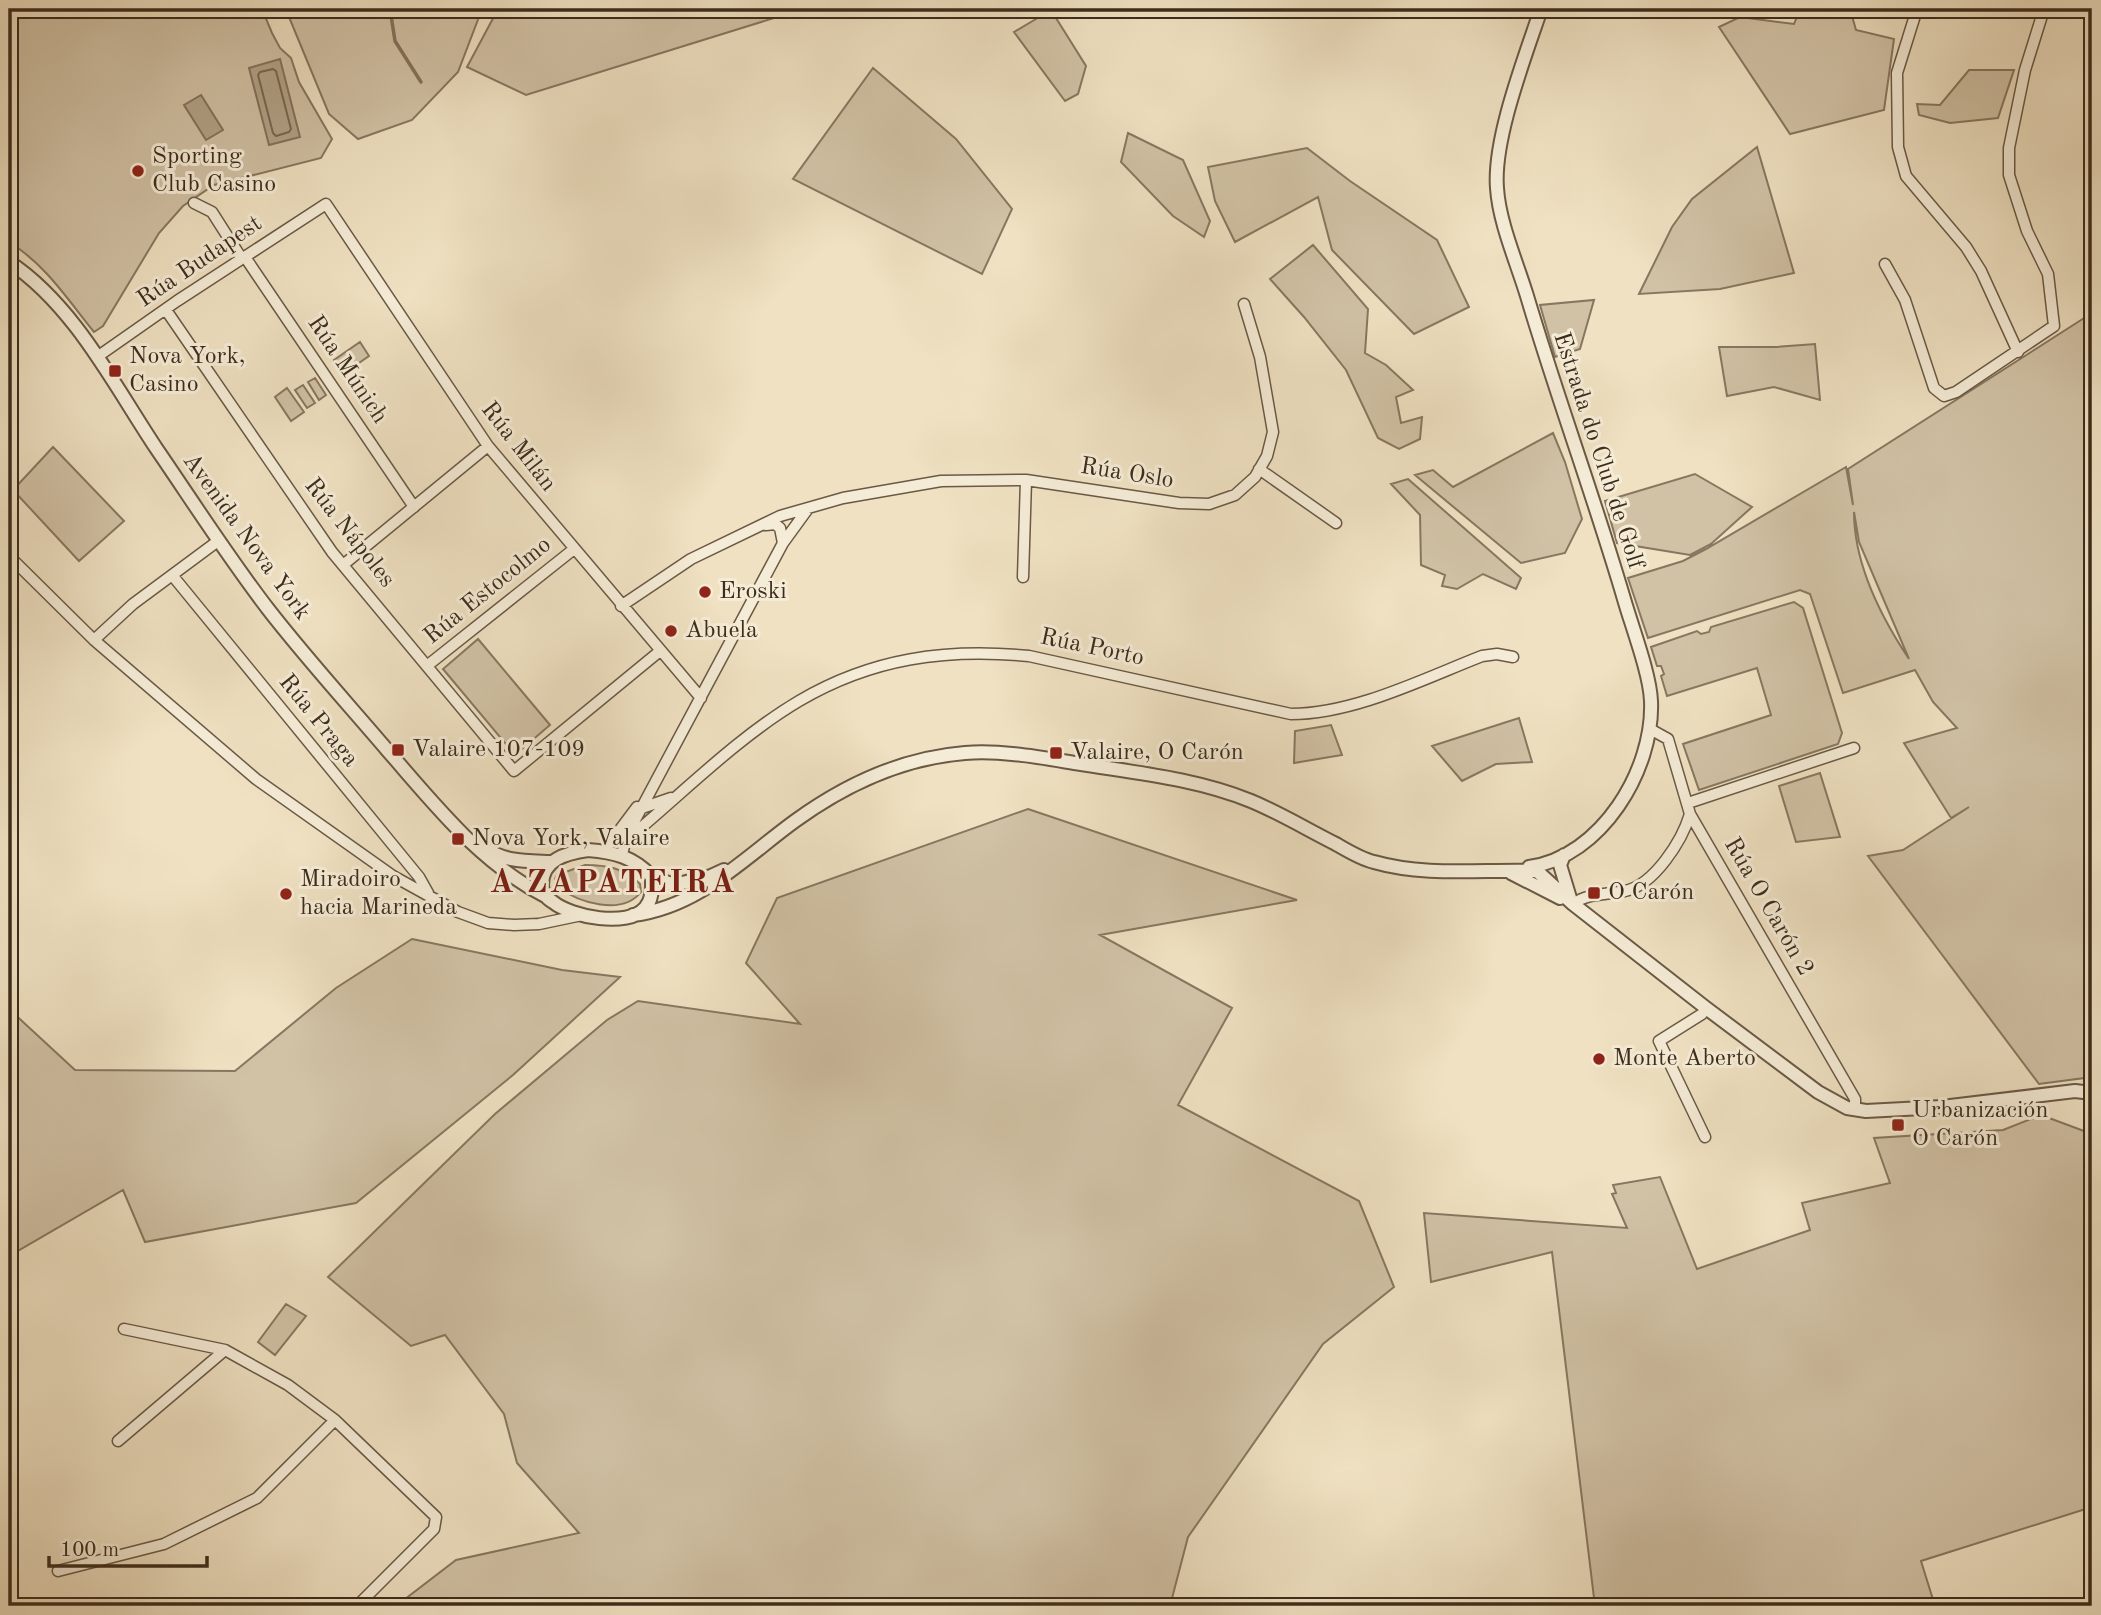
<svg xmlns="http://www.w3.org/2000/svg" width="2101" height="1615" viewBox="0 0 2101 1615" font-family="'Old Standard TT',serif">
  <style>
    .green { fill: #d1c2a6; stroke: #877760; stroke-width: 2; fill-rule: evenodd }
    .water { fill: #b2a389; stroke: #83735d; stroke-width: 2 }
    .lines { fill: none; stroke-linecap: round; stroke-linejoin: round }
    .shore { stroke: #786852; stroke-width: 2 }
    .stream { stroke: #83735d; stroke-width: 3.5 }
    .minor-casing { stroke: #6a5945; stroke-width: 13 }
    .tertiary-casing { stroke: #6a5945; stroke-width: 16 }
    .minor { stroke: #f5ecd7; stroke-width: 10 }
    .tertiary { stroke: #f5ecd7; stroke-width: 12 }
    .poi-dot { fill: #8f2418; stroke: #f5ecd7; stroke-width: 2.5 }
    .labels { text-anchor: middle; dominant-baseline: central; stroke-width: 6; stroke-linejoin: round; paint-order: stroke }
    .poi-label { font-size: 24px; fill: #3d2c1b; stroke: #f5ecd7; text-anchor: start }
    .street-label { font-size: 24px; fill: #3d2c1b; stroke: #f5ecd7 }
    .district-label { font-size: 32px; font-weight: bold; letter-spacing: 2px; fill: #7a1f14; stroke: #f5ecd7 }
  </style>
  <rect width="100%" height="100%" fill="#efe1c2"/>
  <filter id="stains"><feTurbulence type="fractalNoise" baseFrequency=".00286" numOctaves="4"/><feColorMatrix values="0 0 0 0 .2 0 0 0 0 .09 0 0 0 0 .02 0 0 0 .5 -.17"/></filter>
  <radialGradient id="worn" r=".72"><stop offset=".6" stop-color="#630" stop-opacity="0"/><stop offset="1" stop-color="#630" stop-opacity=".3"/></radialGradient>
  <path class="green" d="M 9,9 L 262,9 L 272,33 L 280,48 L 291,58 L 299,82 L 332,139 L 321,158 L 214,185 L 183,206 L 159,233 L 103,326 L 94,332 C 68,300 45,264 9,242 Z
    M 289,9 L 482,9 L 458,72 L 412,120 L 358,139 L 329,114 L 289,17 Z
    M 498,9 L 803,9 L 526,95 L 467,67 Z
    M 1800,9 L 1850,9 L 1856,30 L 1894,39 L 1884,110 L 1790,134 L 1719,27 L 1740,17 L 1794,24 Z
    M 1051,10 L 1086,66 L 1078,94 L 1065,101 L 1014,32 Z
    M 873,68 L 956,139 L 1012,209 L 982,274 L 793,179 Z
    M 1969,70 L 2014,70 L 1998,118 L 1950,123 L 1919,115 L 1917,104 L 1940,105 Z
    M 1128,133 L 1183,160 L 1210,221 L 1204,237 L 1173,216 L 1121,162 Z
    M 1757,147 L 1794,273 L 1720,289 L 1639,294 L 1672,227 L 1692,199 Z
    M 1307,148 L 1350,181 L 1437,240 L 1469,307 L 1414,334 L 1332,250 L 1318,197 L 1235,242 L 1215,201 L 1208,167 Z
    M 1313,245 L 1368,309 L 1365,353 L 1386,365 L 1413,390 L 1396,397 L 1401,423 L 1422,417 L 1420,439 L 1399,449 L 1378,438 L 1346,370 L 1304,317 L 1270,279 Z
    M 1594,300 L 1580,349 L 1555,357 L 1540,305 Z
    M 2092,313 L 2092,1077 L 2039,1084 L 1868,856 L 1903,850 L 1969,807 L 1951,818 L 1904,743 L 1957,728 L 1933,702 L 1915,670 L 1843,693 L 1810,594 L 1800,590 L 1648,638 L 1628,578 L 1683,561 L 1706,549 L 1846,467 L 1853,505 L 1848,469 ZM 1854,512 L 1859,542 L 1909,659 C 1881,617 1854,563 1854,512 Z
    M 360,342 L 369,356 L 343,374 L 334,360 Z
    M 1815,344 L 1820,400 L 1774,387 L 1727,396 L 1719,347 L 1776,347 Z
    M 315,378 L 326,395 L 319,400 L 308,382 Z
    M 303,385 L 315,403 L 307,408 L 295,390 Z
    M 287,388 L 304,412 L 291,421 L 275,397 Z
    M 1553,433 L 1565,462 L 1582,519 L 1565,553 L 1521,563 L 1415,475 L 1433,470 L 1453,487 Z
    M 53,447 L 124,521 L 79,561 L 13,490 Z
    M 1695,474 L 1752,507 L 1711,544 L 1690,555 L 1617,543 L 1605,501 Z
    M 1408,479 L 1521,578 L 1516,589 L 1483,574 L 1457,589 L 1442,586 L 1445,575 L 1421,565 L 1420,515 L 1391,484 Z
    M 1794,602 L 1803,608 L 1842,733 L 1838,744 L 1699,790 L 1683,744 L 1771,715 L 1757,668 L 1667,696 L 1661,676 L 1664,674 L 1661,666 L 1657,666 L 1651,647 L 1697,631 L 1701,634 L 1709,632 L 1711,627 Z
    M 478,639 L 550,725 L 515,755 L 443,669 Z
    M 1519,718 L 1532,762 L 1496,764 L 1462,781 L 1432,746 Z
    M 1331,725 L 1342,755 L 1294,763 L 1295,731 Z
    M 1820,773 L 1840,837 L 1796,842 L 1779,786 Z
    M 1028,809 L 1297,900 L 1100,935 L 1232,1008 L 1178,1105 L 1359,1201 L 1394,1287 L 1323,1344 L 1188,1537 L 1170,1606 L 396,1606 L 456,1560 L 579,1533 L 517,1463 L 504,1414 L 445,1335 L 411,1346 L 328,1277 L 495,1114 L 607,1020 L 638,1001 L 800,1024 L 746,963 L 777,898 Z
    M 585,865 C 606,865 625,868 640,884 L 641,892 C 622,916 579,903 558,887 L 555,879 L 557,875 Z
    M 412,939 L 562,970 L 620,977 L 513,1075 L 356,1203 L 145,1242 L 123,1190 L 9,1256 L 9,1009 L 75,1070 L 235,1071 L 336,988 Z
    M 2041,1115 L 2092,1134 L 2092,1507 L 1921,1561 L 1935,1606 L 1595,1606 L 1552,1252 L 1431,1282 L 1424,1213 L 1627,1228 L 1612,1194 L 1616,1193 L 1613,1185 L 1660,1177 L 1697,1269 L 1810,1230 L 1802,1203 L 1890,1183 L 1874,1138 L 2003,1130 Z
    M 286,1304 L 306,1316 L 275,1355 L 258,1342 Z"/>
  <path class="water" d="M 280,59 L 300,137 L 269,145 L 249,68 Z
    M 201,95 L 223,130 L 206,140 L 184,105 Z"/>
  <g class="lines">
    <path class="shore" d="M 273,69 L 276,71 L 291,129 L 289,132 L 276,136 L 273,133 L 258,75 L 260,72 Z"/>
    <path class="stream" d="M 390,9 L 395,41 L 421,82"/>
    <defs>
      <path id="minor" d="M 1917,9 L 1897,73 L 1898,147 L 1906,176 L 1966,247 L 1981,271 L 2018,352
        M 194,203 L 212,212 L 242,259
        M 245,257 L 414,507
        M 1885,264 L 1905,300 L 1934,388 L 1944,396 L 1956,392 L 2054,326 L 2048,274 L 2027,231 L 2009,175 L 2009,148 L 2025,70 L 2044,9
        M 166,310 L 332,552 L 514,771 L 660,651
        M 97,357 L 177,301 L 326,204 L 488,446 L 701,698
        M 1259,469 L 1336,523
        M 766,525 L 775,524 L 780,528 L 783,543
        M 9,556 L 94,640 L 256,779 L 393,876 L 458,912 L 488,923 L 514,925 L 539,924 L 582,915
        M 343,565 L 488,446
        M 172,575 L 419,877 L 428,893
        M 1023,577 L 1026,480
        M 621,606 L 691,559 L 780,516 L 843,498 L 941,481 L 1026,480 L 1179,503 L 1209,504 L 1235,495 L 1255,477 L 1267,456 L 1273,432 L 1260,357 L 1244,304
        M 94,640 L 133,604 L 218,541
        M 428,665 L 574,549
        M 1650,729 L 1668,739 L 1690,814 L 1855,1099 L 1855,1109
        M 1688,803 L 1854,748
        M 639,809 L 671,798
        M 626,837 L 637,831 C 689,787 740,736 799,701 C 872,658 946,648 1029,656 L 1291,714 C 1354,714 1423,679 1482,656 L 1497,654 L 1513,657
        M 604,851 L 637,807
        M 622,855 L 626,837 L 783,543 L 807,510
        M 1573,904 C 1587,893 1607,895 1625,891 C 1654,885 1682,841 1690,814
        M 1705,1137 L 1659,1041 L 1702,1014 L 1706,1008
        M 124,1329 L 225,1350 L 288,1385 L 335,1420 L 436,1517 L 434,1529 L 357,1606
        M 118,1441 L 225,1350
        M 58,1571 L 164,1544 L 257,1498 L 335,1420
        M 584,1606 L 619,1604 L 635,1606"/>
      <path id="tertiary" d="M 9,262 C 74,305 114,385 156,448 C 193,502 228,557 268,609 C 306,658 348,704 388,751 C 436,806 481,864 547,897
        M 483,847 C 504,862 525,861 550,862
        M 588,850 C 614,852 634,857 652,877 C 652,888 653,899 645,908 C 628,928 571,917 553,902 C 546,898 542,892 542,885 C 542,859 567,853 588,850 Z
        M 1564,855 L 1560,865 L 1570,898
        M 1529,867 C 1601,857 1654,770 1651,701 C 1650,674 1632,627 1624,599 C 1594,497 1557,397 1527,296 C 1517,263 1499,222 1497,188 C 1493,139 1525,57 1541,9
        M 1511,873 L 1560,898
        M 652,877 L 674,885 L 711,876 L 724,870
        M 633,915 C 699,907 744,858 795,821 C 846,784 902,758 965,753 C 1003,750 1043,758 1081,764 C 1138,773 1197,779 1251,801 C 1280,813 1308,830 1336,844 C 1348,851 1361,859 1374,862 C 1426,877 1483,869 1537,871 L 1573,904 L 1706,1008 L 1818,1092 L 1847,1108 L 1866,1111 L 1942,1107 L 2075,1091 L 2092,1093"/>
    </defs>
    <use href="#minor" class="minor-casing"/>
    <use href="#tertiary" class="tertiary-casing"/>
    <use href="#minor" class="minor"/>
    <use href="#tertiary" class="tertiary"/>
  </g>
  <g class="poi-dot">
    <circle cx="138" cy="171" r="7"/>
    <rect x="108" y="364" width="14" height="14" rx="3.5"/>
    <circle cx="705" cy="592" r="7"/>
    <circle cx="671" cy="631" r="7"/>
    <rect x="391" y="743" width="14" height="14" rx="3.5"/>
    <rect x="1049" y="746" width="14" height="14" rx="3.5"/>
    <rect x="451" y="832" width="14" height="14" rx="3.5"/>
    <rect x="1587" y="886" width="14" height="14" rx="3.5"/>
    <circle cx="286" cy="894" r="7"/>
    <circle cx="1599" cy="1059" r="7"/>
    <rect x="1891" y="1118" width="14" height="14" rx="3.5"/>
  </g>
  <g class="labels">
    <g class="poi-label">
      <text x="152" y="157">Sporting<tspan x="152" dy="28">Club Casino</tspan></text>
      <text x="129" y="357">Nova York,<tspan x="129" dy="28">Casino</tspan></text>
      <text x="719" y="592">Eroski</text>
      <text x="685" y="631">Abuela</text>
      <text x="412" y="750">Valaire 107-109</text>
      <text x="1070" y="753">Valaire, O Carón</text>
      <text x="472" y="839">Nova York, Valaire</text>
      <text x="300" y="880">Miradoiro<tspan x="300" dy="28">hacia Marineda</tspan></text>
      <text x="1608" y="893">O Carón</text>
      <text x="1613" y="1059">Monte Aberto</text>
      <text x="1912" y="1111">Urbanización<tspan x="1912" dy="28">O Carón</tspan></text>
    </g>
    <g class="street-label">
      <text transform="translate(200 262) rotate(-34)">Rúa Budapest</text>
      <text transform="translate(347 370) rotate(56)">Rúa Múnich</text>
      <text transform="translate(518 447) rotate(52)">Rúa Milán</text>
      <text transform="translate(1598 451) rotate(72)">Estrada do Club de Golf</text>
      <text transform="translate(1127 474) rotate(9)">Rúa Oslo</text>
      <text transform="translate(349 533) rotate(52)">Rúa Nápoles</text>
      <text transform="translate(246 537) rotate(54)">Avenida Nova York</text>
      <text transform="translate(488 591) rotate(-39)">Rúa Estocolmo</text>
      <text transform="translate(1092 648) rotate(12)">Rúa Porto</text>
      <text transform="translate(318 721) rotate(51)">Rúa Praga</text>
      <text transform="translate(1768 907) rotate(60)">Rúa O Carón 2</text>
    </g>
    <g class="district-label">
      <text x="613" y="884">A ZAPATEIRA</text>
    </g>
  </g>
  <rect width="2101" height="1615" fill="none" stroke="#efe1c2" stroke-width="35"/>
  <rect x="10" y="10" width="2080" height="1594" fill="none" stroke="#3d2c1b" stroke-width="3.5"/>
  <rect x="18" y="18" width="2066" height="1580" fill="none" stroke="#3d2c1b" stroke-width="2"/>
  <path d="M49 1556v10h158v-10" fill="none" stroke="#3d2c1b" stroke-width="3.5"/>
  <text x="60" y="1556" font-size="21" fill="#3d2c1b" stroke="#f5ecd7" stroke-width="5" paint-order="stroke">100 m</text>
  <rect width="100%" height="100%" filter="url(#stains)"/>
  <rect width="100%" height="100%" fill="url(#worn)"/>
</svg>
